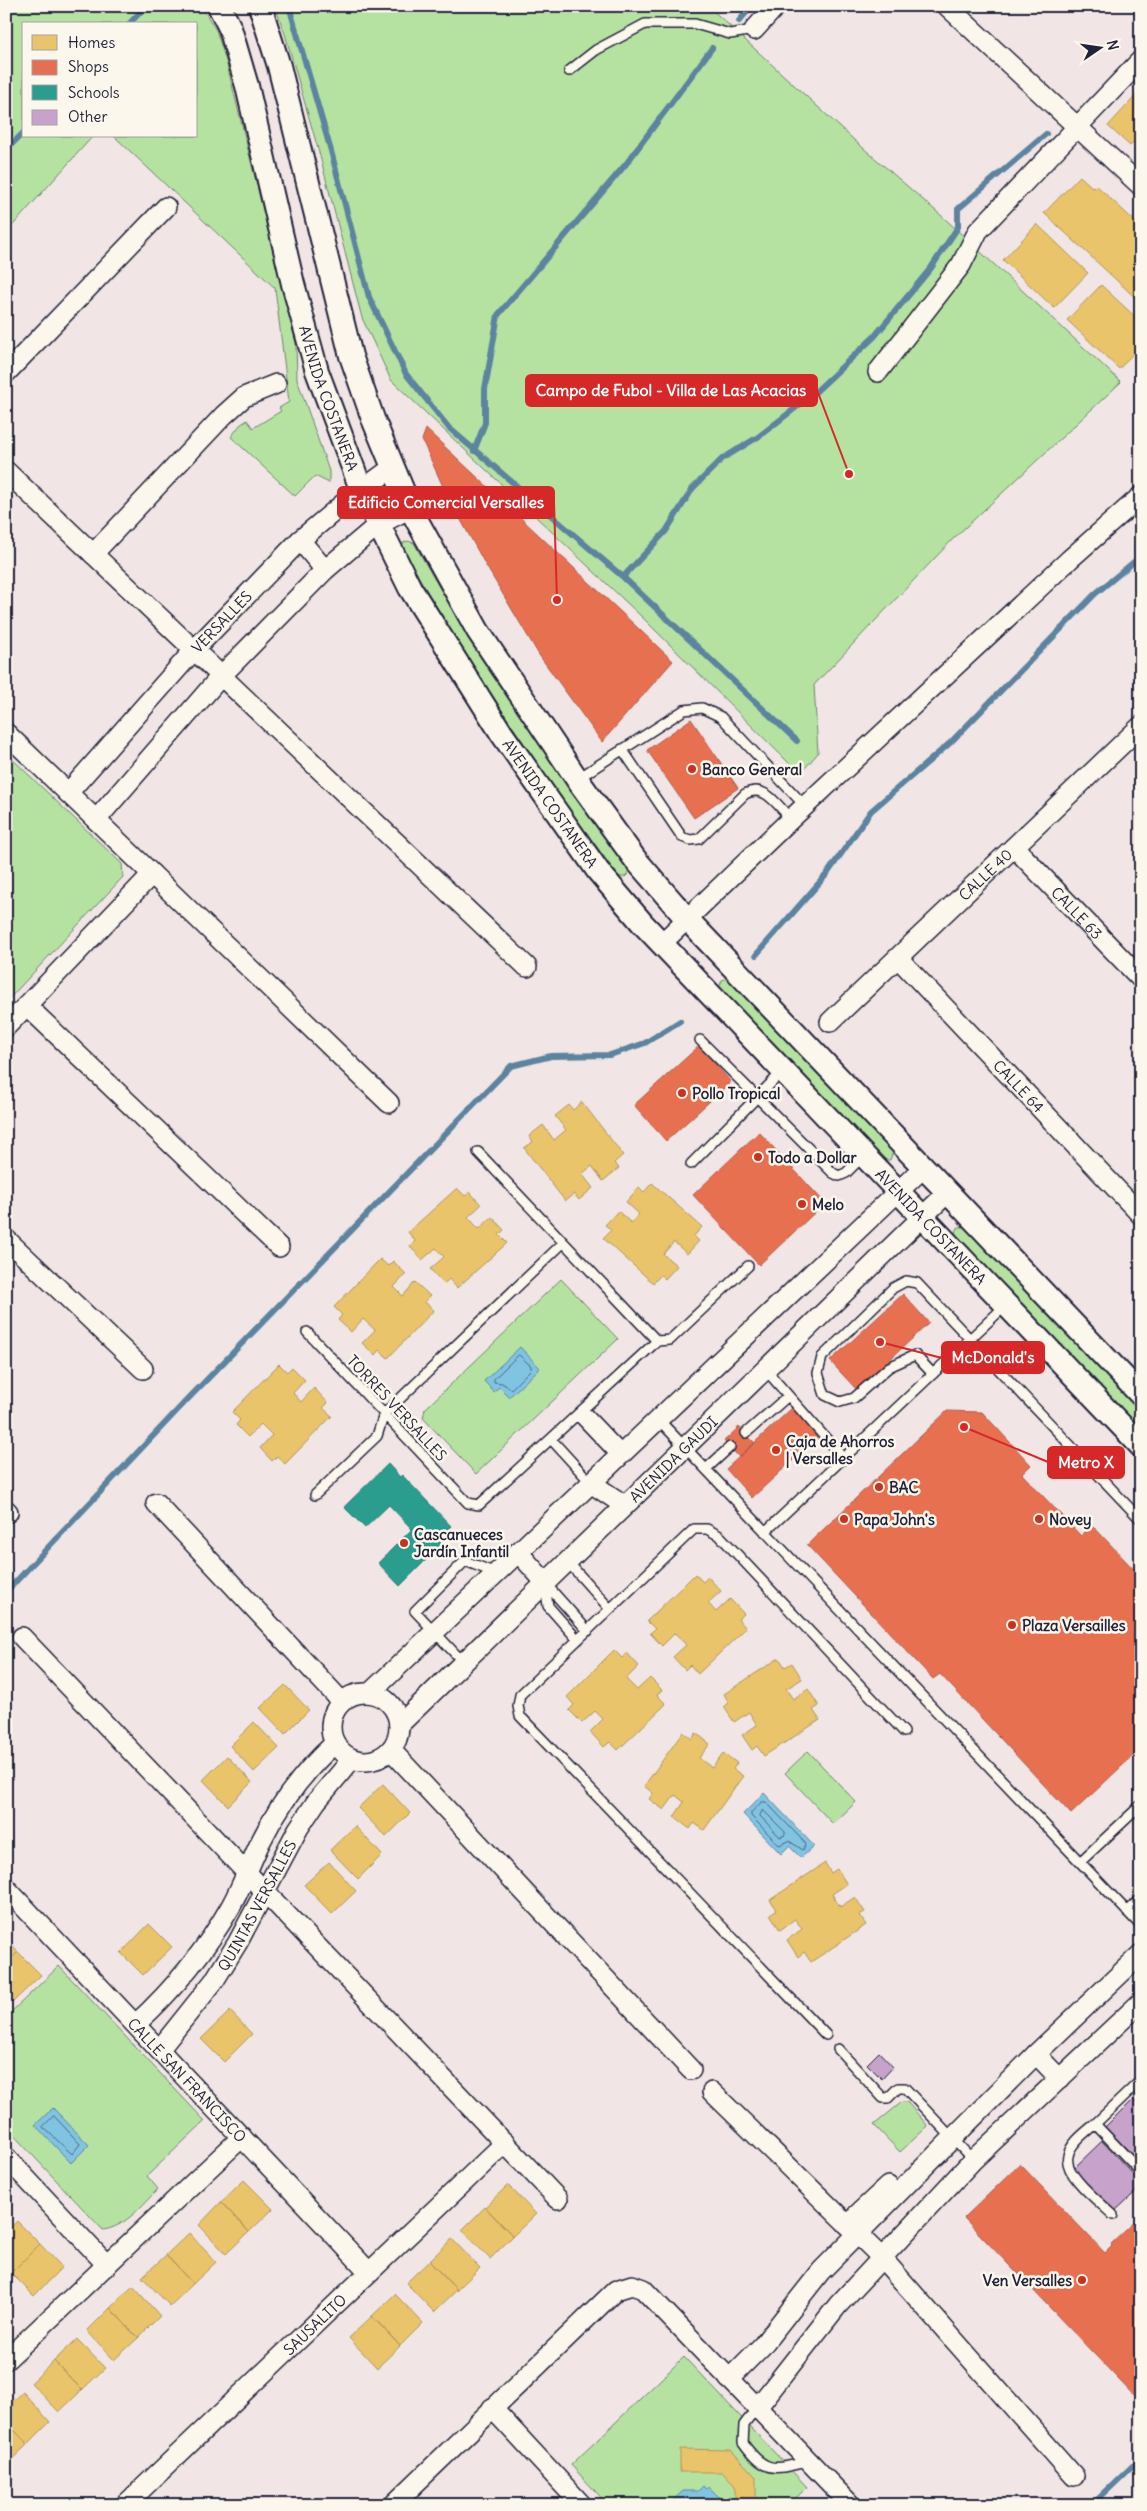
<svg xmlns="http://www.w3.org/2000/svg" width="1147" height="2511" viewBox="0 0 1147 2511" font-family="Delius,sans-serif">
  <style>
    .green { fill: #b6e2a1; stroke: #6c826e }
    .water { fill: #81c4e2; stroke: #5b839f }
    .homes { fill: #e9c46a; stroke: #ad935c }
    .shops { fill: #e76f51; stroke: #ac584a }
    .schools { fill: #2a9d8f; stroke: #287876 }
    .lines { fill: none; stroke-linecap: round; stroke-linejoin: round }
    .shore { stroke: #48637e; stroke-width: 1 }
    .stream { stroke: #5b839f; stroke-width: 6 }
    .building { fill: #c7a3cb; stroke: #22223b }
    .service-casing { stroke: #22223b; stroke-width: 12 }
    .minor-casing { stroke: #22223b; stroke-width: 22 }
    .tertiary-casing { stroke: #22223b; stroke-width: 26 }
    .service { stroke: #fbf7ec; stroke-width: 9 }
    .minor { stroke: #fbf7ec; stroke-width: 19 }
    .tertiary { stroke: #fbf7ec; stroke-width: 22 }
    .poi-dot { fill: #c8321e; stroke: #fbf7ec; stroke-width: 2 }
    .labels { text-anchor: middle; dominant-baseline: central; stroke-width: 5; stroke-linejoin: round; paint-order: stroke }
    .street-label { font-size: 15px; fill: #22223b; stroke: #fbf7ec }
    .poi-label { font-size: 15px; font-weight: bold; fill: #22223b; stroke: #fbf7ec; text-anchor: start }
    .leader { fill: none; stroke: #d62828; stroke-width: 2 }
    .callout-dot { fill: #d62828; stroke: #fbf7ec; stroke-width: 2 }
    .callout { fill: #d62828; stroke: #d62828; stroke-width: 2 }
    .callout-label { font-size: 16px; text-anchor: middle; font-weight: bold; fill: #fff }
  </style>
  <rect width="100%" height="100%" fill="#f1e6e5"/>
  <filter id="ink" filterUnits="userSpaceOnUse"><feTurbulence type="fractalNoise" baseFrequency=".02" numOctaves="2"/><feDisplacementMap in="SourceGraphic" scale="10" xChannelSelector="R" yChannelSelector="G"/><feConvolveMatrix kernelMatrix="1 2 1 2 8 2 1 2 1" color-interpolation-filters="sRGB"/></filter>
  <g filter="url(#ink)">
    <path class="green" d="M 6,6 L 201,6 L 216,30 L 226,61 L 296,343 L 297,379 L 329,471 L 329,483 L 315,476 L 295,496 L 231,437 L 240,425 L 247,420 L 253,428 L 281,411 L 279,408 L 289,402 L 275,288 L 114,136 L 196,136 L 196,24 L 24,24 L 24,136 L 93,136 L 6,233 Z
      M 275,6 L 708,6 L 854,140 L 944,218 L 1121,382 L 953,539 L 814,685 L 818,753 L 800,774 L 642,617 L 391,380 L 362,318 L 320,156 L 285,34 Z
      M 408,541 L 414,543 C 477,657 551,763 628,868 L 628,874 L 625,877 L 619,877 C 541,772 468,664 403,550 L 403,543 Z
      M 6,753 L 122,864 L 123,877 L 6,1002 Z
      M 728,978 L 893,1152 L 890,1160 L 885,1160 L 719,988 L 722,980 Z
      M 959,1227 L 965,1227 L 1141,1412 L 1141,1430 L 955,1236 L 956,1229 Z
      M 561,1279 L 618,1339 L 476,1474 L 423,1418 L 425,1409 Z
      M 808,1751 L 856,1802 L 833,1824 L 785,1773 Z
      M 59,1966 L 205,2121 L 147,2176 L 158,2189 C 143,2204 126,2227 103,2230 L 6,2127 L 6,2017 Z
      M 902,2102 L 907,2102 L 928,2126 L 900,2152 L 874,2125 Z
      M 684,2357 L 807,2487 L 789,2505 L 608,2505 L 571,2465 Z"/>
    <path class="water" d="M 520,1347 L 540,1368 L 509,1397 L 499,1387 L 494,1392 L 484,1381 Z
      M 764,1793 L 814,1846 L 801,1858 L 789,1846 L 781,1854 L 743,1814 Z
      M 53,2108 L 89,2145 L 71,2163 L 35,2125 Z
      M 703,2486 L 706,2489 L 709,2487 L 721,2499 L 718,2502 L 720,2505 L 676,2505 L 672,2501 L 683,2491 L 698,2491 Z"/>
    <path class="homes" d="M 1141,90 L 1141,134 L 1130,146 L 1108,126 Z
      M 1080,176 L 1093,188 L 1096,185 L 1141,227 L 1141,303 L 1044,213 Z
      M 1037,224 L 1088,273 L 1054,308 L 1003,260 Z
      M 1101,285 L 1141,322 L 1141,345 L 1119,369 L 1067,320 Z
      M 582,1102 L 623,1155 L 614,1163 L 619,1168 L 603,1181 L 592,1166 L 582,1174 L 593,1188 L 579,1200 L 574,1194 L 565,1201 L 524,1148 L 533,1142 L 529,1136 L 543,1125 L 554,1140 L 566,1130 L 555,1116 L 569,1105 L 573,1110 Z
      M 652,1183 L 702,1227 L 694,1236 L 699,1241 L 687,1254 L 674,1242 L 663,1254 L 677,1266 L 665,1279 L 661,1275 L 653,1283 L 603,1238 L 611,1230 L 605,1225 L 618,1211 L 631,1223 L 639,1214 L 626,1202 L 639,1187 L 644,1192 Z
      M 457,1188 L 465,1196 L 470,1192 L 481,1205 L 468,1217 L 479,1229 L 492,1217 L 504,1230 L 499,1235 L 507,1243 L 457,1288 L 449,1279 L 444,1284 L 430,1269 L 444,1257 L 436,1248 L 422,1260 L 410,1246 L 415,1241 L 408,1232 Z
      M 380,1259 L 388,1266 L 393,1261 L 406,1274 L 394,1287 L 403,1296 L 415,1282 L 430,1296 L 425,1302 L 434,1310 L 388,1358 L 379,1350 L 375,1355 L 362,1343 L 375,1330 L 363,1319 L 351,1332 L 338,1320 L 342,1315 L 334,1307 Z
      M 279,1364 L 287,1372 L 292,1367 L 305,1380 L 293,1393 L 301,1402 L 314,1388 L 328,1403 L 323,1408 L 332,1416 L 285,1464 L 277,1456 L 272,1461 L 260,1448 L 272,1435 L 261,1424 L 248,1437 L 236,1425 L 240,1420 L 232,1412 Z
      M 695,1574 L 703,1582 L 708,1577 L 721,1591 L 708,1603 L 716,1612 L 730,1599 L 744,1614 L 738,1619 L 746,1628 L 698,1674 L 690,1665 L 685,1670 L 673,1657 L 686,1645 L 675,1633 L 662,1646 L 650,1633 L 655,1629 L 647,1621 Z
      M 614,1650 L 622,1658 L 627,1653 L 639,1666 L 626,1679 L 637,1690 L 650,1678 L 662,1690 L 657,1695 L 666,1704 L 618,1750 L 610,1742 L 604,1747 L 590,1732 L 603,1719 L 595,1711 L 582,1723 L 569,1710 L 574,1705 L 567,1697 Z
      M 779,1658 L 785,1667 L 792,1663 L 802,1679 L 786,1689 L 793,1699 L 808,1689 L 819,1706 L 813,1710 L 820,1720 L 764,1756 L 757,1746 L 752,1750 L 742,1735 L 757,1725 L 749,1712 L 734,1722 L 724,1707 L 729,1703 L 724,1694 Z
      M 285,1685 L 309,1710 L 285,1734 L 260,1708 Z
      M 254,1722 L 279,1748 L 254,1772 L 230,1746 Z
      M 683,1732 L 692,1739 L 696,1733 L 710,1744 L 699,1758 L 712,1768 L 723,1753 L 737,1763 L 733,1769 L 743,1776 L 704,1830 L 694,1823 L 690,1829 L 674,1817 L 684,1802 L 675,1795 L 664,1810 L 649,1799 L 653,1793 L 644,1786 Z
      M 227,1756 L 252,1782 L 228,1806 L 203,1780 Z
      M 383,1784 L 410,1813 L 386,1837 L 358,1808 Z
      M 355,1826 L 382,1855 L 358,1879 L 330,1850 Z
      M 329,1862 L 356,1891 L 332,1914 L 304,1885 Z
      M 825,1863 L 831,1873 L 837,1869 L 847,1884 L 832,1894 L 840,1907 L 855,1897 L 865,1912 L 859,1915 L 866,1925 L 811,1962 L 804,1952 L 798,1957 L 787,1940 L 802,1929 L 795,1919 L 780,1930 L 770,1914 L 776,1910 L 770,1900 Z
      M 149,1924 L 172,1947 L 143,1975 L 121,1953 Z
      M 6,1940 L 18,1952 L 6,1964 Z
      M 18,1952 L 41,1975 L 12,2003 L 6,1997 L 6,1964 Z
      M 230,2011 L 252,2034 L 224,2062 L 201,2039 Z
      M 244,2180 L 273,2209 L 249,2232 L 221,2202 Z
      M 508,2185 L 536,2214 L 513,2236 L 485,2207 Z
      M 221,2202 L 249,2232 L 226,2254 L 199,2225 Z
      M 485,2207 L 513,2236 L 490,2259 L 462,2230 Z
      M 17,2221 L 40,2244 L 11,2273 L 6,2268 L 6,2232 Z
      M 189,2233 L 216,2262 L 193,2284 L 166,2255 Z
      M 452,2239 L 480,2268 L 457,2290 L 429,2261 Z
      M 40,2244 L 62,2267 L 34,2296 L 11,2273 Z
      M 166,2255 L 193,2284 L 170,2306 L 142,2277 Z
      M 429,2261 L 457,2290 L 434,2312 L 406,2283 Z
      M 133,2286 L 160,2316 L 138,2338 L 110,2308 Z
      M 395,2294 L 423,2323 L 400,2346 L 372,2316 Z
      M 110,2308 L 138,2338 L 114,2360 L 87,2331 Z
      M 372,2316 L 400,2346 L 377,2368 L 349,2338 Z
      M 77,2339 L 105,2368 L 82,2390 L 54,2361 Z
      M 54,2361 L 82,2390 L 59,2412 L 31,2383 Z
      M 23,2392 L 50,2422 L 28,2444 L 6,2422 L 6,2408 Z
      M 6,2422 L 28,2444 L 6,2465 Z
      M 680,2449 L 731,2450 L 756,2477 L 756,2505 L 735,2505 L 735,2486 L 722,2472 L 680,2472 Z"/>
    <path class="shops" d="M 426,429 L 673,661 L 602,742 L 539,655 L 485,564 L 445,491 L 422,440 Z
      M 691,719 L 738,788 L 694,818 L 647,750 Z
      M 699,1046 L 731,1082 L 666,1141 L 634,1105 Z
      M 759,1132 L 825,1203 L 759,1265 L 693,1195 Z
      M 903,1294 L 929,1323 L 857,1390 L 830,1361 Z
      M 792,1408 L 818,1437 L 752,1498 L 726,1469 Z
      M 947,1411 L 982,1412 L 1031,1465 L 1022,1474 L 1081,1536 L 1092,1525 L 1141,1577 L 1141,1748 L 1071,1814 L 940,1674 L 933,1679 L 807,1545 Z
      M 739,1427 L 755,1443 L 739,1457 L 724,1441 Z
      M 1020,2164 L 1105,2253 L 1112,2246 L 1111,2244 L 1141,2216 L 1141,2403 L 964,2218 Z"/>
    <path class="schools" d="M 388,1464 L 400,1477 L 402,1475 L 451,1526 L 437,1539 L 442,1544 L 400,1586 L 378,1563 L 412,1529 L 389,1505 L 365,1528 L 344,1507 Z"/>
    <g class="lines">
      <path class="shore" d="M 519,1355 L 531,1366 L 531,1369 L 511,1389 L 502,1383 L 494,1382 L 494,1379 Z
        M 762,1802 L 766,1802 L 806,1844 L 803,1850 L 789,1841 L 779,1845 L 751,1816 L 751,1813 Z
        M 763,1810 L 785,1832 L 785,1835 L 780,1837 L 760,1816 Z
        M 54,2116 L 80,2144 L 72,2154 L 43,2127 Z"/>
      <path class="stream" d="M 289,6 L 331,151 L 369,297 L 406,374 L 449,428 L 623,577 L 797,741
        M 739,21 L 752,6
        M 129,24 L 146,6
        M 6,150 L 24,132
        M 474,451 L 485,423 L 485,389 L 498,315 L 626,164 L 712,48
        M 623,577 L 666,531 L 693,488 L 722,459 L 758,437 L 811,396 L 874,337 L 931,268 L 958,227 L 958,209 L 1046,134
        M 756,955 L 827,874 L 871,811 L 950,743 L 1095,594 L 1141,556
        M 6,1592 L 186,1401 L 511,1066 L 551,1056 L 610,1055 L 645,1043 L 680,1021
        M 1092,2505 L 1141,2458"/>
    </g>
    <path class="building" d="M 879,2052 L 893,2067 L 882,2079 L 867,2064 Z
      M 1133,2099 L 1141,2107 L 1141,2164 L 1105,2127 Z
      M 1102,2141 L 1132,2173 L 1141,2165 L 1141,2187 L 1115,2211 L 1073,2169 Z"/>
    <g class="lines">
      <defs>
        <path id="service" d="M 569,71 L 596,50 L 645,24 L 695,24 L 730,34 L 754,30
          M 622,749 L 682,837 L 690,840 L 699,839 L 745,794 C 765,783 777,805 791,819
          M 577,779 L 684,710 L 702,708 L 721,717 L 805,806
          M 700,1040 L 833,1173 L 839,1176 L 846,1173 L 863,1156
          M 478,1152 L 657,1341
          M 691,1164 L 782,1072
          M 307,1332 L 468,1503 L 479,1505 L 657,1341 L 670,1340 L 748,1266
          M 765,1369 L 844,1459
          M 933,1374 L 915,1355 L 889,1367 L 854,1398 L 840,1402 L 825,1395 L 818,1373 L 822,1357 L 893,1288 L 906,1281 L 917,1283 L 1141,1520
          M 583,1409 L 624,1452
          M 577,1415 L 618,1458
          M 658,1419 L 1141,1926
          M 746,1433 L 788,1396
          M 551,1439 L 591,1483
          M 706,1469 L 730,1447
          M 315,1495 L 377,1436 L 384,1414 L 563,1243
          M 765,1532 L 1006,1305
          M 567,1561 L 610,1609
          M 545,1583 L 588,1631
          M 545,1584 L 548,1606 L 578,1640
          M 463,1662 L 415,1611 L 465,1561 L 496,1573
          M 1080,1862 L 1141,1805
          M 1127,1912 L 1141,1899
          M 826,2035 L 520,1716 L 518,1706 L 520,1695 L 694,1529 L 707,1529 L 720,1536 L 904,1732
          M 838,2049 L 883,2098 L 888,2098 L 898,2088 L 905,2088 L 973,2160
          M 1095,2124 C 1086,2132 1070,2143 1068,2156 C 1063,2175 1101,2203 1113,2215
          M 1137,2168 L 1095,2124 L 1141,2080
          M 757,2408 L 744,2425 L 743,2443 C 765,2474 774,2470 809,2461"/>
        <g id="minor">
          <path d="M 947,6 L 1141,186"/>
          <path d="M 754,30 L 776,6"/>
          <path d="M 878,372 L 961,265 L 978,231 L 1141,60"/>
          <path d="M 6,373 L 166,207"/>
          <path d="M 6,471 L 527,967"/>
          <path d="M 300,540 L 325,570"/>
          <path d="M 93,554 L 224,415 L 244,397 L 276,384"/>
          <path d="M 6,733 L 389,1103"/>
          <path id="s1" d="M 68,793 L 194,650 L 300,540 L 344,503 L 392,468"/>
          <path d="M 96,820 L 221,676 L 325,570 L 378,525 L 410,508"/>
          <path id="s2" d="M 1014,847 L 1141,979"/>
          <path d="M 661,944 L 791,819 L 1070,559 L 1141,496"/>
          <path id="s3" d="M 898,958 L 1141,1215"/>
          <path d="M 27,1006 L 279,1247"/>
          <path id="s4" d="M 830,1022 L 1141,726"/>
          <path d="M 6,1027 L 152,874"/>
          <path d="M 6,1239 L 143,1369"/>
          <path d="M 591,1483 L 624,1505"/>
          <path d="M 156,1503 L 342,1702"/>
          <path d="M 6,1510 L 8,1512"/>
          <path d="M 518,1552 L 545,1582"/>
          <path d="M 22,1637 L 558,2199"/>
          <circle cx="365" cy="1727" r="34"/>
          <path d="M 370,1693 L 924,1167"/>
          <path id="s5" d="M 399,1725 L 947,1193"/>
          <path d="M 391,1750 L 691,2070"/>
          <path id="s6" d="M 6,1888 L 369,2272"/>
          <path d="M 136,2024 C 173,1990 206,1950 231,1906 C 242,1886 250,1864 260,1843 C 279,1804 303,1772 335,1743"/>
          <path id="s7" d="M 159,2050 L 214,1981 L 238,1942 L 298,1829 L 316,1802 L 352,1759"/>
          <path d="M 1036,2054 L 1060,2079"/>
          <path d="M 712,2092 L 881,2257 L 1074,2476"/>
          <path d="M 6,2157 L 107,2265"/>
          <path d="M 847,2224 L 888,2186"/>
          <path d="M 6,2360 L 242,2137"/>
          <path d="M 729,2379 L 762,2346 L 821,2271 L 1036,2054 L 1141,1954"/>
          <path d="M 492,2408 L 582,2505"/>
          <path d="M 757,2408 L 838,2305 L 973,2160 L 1141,2002"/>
          <path id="s8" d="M 125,2505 L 505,2143"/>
          <path d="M 393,2505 L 616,2290 L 632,2285 L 643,2289 L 851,2505"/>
        </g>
        <g id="tertiary">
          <path id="s9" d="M 219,6 L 230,28 L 247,86 L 293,284 L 317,371 L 361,489 L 410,588 L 502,734 L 598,871 L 643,924 L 1141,1446"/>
          <path d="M 260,6 L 279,66 L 351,356 L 373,419 L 410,508 L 478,631 L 577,779 L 635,859 L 687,919 L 1141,1395"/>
        </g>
      </defs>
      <use href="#service" class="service-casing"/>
      <use href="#minor" class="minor-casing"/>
      <use href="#tertiary" class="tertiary-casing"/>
      <use href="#service" class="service"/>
      <use href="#minor" class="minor"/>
      <use href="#tertiary" class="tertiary"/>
    </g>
  </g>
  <g class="poi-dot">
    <circle cx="692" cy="769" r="5"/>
    <circle cx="682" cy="1093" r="5"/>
    <circle cx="758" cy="1157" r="5"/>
    <circle cx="802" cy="1204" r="5"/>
    <circle cx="776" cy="1450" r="5"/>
    <circle cx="879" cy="1487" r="5"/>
    <circle cx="844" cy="1519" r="5"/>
    <circle cx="1039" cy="1519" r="5"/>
    <circle cx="404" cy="1543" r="5"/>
    <circle cx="1012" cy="1625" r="5"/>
    <circle cx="1082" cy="2280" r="5"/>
  </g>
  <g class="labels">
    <g class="street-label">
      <text stroke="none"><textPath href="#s9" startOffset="408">AVENIDA COSTANERA</textPath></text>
      <text stroke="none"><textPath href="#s1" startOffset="230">VERSALLES</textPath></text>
      <text stroke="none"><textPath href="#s9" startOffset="872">AVENIDA COSTANERA</textPath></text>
      <text stroke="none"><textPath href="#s4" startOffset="214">CALLE 40</textPath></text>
      <text stroke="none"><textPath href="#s2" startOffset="91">CALLE 63</textPath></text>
      <text stroke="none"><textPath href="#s3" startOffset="176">CALLE 64</textPath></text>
      <text stroke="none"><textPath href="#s9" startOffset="1442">AVENIDA COSTANERA</textPath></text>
      <text transform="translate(397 1408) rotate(47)">TORRES VERSALLES</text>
      <text stroke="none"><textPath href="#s5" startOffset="382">AVENIDA GAUDI</textPath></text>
      <text stroke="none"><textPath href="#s7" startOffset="175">QUINTAS VERSALLES</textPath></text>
      <text stroke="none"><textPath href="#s6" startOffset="264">CALLE SAN FRANCISCO</textPath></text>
      <text stroke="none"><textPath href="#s8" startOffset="262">SAUSALITO</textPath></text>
    </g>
    <g class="poi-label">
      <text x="702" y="769">Banco General</text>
      <text x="692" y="1093">Pollo Tropical</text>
      <text x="768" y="1157">Todo a Dollar</text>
      <text x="812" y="1204">Melo</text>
      <text x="786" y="1441">Caja de Ahorros<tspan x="786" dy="17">| Versalles</tspan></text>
      <text x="889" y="1487">BAC</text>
      <text x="854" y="1519">Papa John's</text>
      <text x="1049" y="1519">Novey</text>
      <text x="414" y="1534">Cascanueces<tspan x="414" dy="17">Jardín Infantil</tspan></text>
      <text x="1022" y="1625">Plaza Versailles</text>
      <text x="1072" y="2280" text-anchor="end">Ven Versalles</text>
    </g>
  </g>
  <path class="leader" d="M849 474L817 390M557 600L554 502M880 1342L942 1358M964 1427L1048 1462"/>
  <g class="callout-dot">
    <circle cx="849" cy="474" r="5"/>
    <circle cx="557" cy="600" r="5"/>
    <circle cx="880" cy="1342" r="5"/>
    <circle cx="964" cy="1427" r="5"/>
  </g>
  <g class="callout">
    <rect x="526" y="375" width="291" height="31" rx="5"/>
    <rect x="338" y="487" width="216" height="31" rx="5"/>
    <rect x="942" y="1342" width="102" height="31" rx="5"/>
    <rect x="1048" y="1447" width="76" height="31" rx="5"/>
  </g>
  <g class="callout-label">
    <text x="671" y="396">Campo de Fubol - Villa de Las Acacias</text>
    <text x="446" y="508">Edificio Comercial Versalles</text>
    <text x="993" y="1363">McDonald's</text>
    <text x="1086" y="1468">Metro X</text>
  </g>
  <rect width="1147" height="2511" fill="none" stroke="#fbf7ec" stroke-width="25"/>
  <rect x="12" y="12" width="1122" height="2486" fill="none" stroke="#22223b" stroke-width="2" filter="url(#ink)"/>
  <rect x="22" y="22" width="175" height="115" fill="#fbf7ec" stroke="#a4a2a5"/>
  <rect x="32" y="35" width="25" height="15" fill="#e9c46a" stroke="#a4a2a5"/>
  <text x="68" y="48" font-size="15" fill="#22223b">Homes</text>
  <rect x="32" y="60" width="25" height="15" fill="#e76f51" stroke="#a4a2a5"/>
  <text x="68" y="72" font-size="15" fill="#22223b">Shops</text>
  <rect x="32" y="85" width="25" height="15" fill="#2a9d8f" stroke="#a4a2a5"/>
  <text x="68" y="98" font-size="15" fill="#22223b">Schools</text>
  <rect x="32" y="110" width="25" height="15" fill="#c7a3cb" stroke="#a4a2a5"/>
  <text x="68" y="122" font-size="15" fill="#22223b">Other</text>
  <g transform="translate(1100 48) rotate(77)" stroke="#fbf7ec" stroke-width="4" paint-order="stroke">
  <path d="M0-4L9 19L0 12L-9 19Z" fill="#22223b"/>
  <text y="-8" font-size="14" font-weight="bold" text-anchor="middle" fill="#22223b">N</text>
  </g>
</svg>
